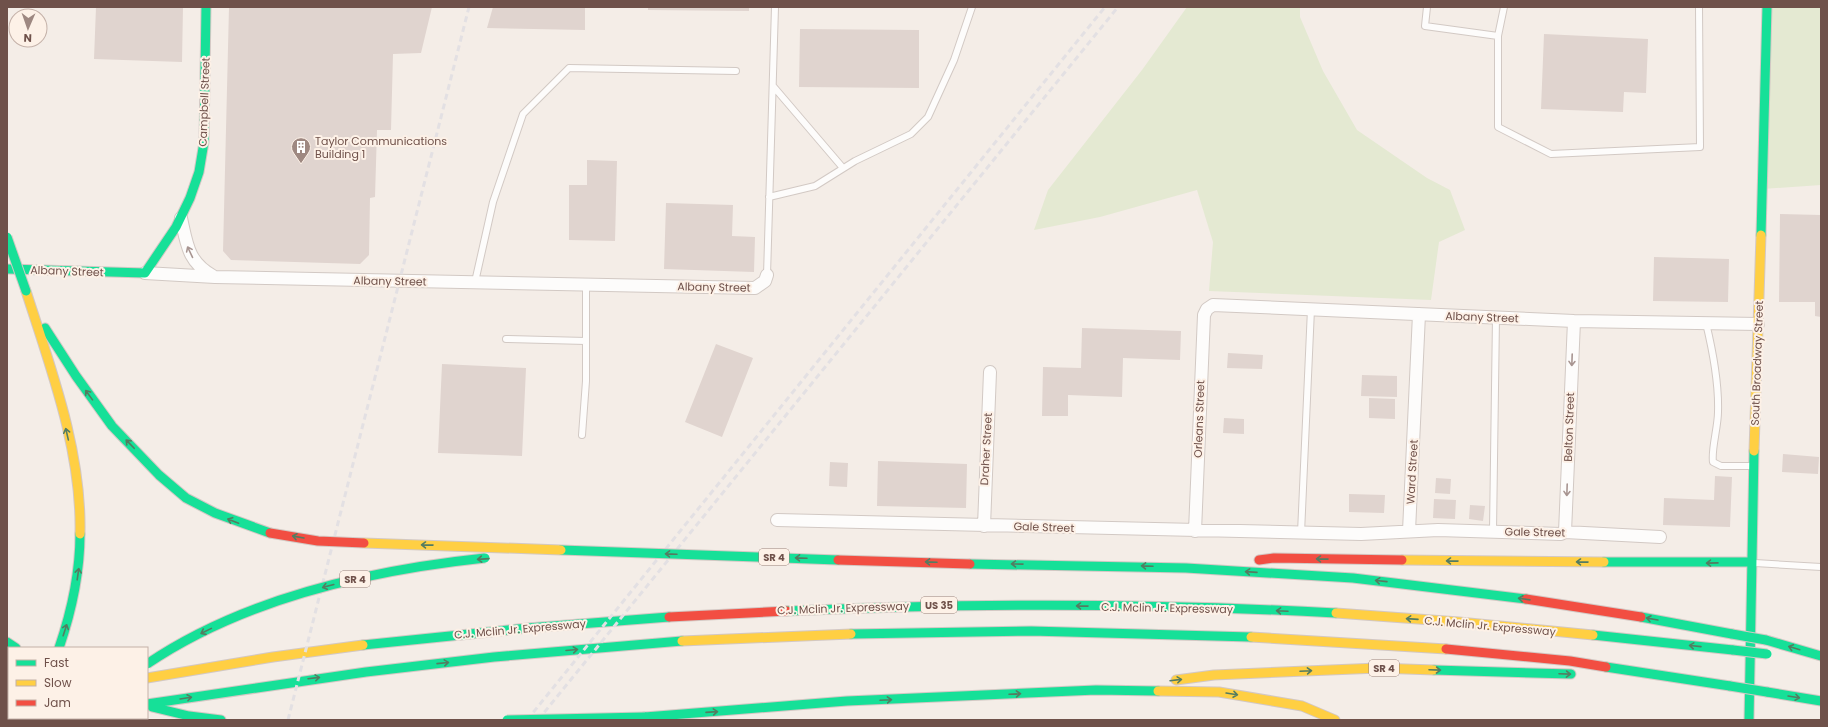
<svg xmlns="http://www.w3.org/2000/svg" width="1828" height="727" viewBox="0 0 1828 727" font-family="Poppins,sans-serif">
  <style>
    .green { fill: #e4e9d2 }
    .building { fill: #e0d4cf }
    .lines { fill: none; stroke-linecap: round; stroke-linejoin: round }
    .lane-casing { stroke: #d2c9c4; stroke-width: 8 }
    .street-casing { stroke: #d2c9c4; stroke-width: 14 }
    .fast-casing { stroke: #d3c8c4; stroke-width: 11 }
    .slow-casing { stroke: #d3c8c4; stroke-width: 11 }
    .jam-casing { stroke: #d3c8c4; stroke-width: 11 }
    .lane { stroke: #fdfcfb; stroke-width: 6 }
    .street { stroke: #fdfcfb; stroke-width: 12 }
    .fast { stroke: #16e098; stroke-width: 9 }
    .slow { stroke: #ffcf43; stroke-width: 9 }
    .jam { stroke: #f24e42; stroke-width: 9 }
    .rail { stroke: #e3e0e3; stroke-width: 3; stroke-dasharray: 6 4; stroke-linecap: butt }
    .fast-bridge-casing { stroke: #d3c9c4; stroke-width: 11; stroke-linecap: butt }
    .slow-bridge-casing { stroke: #d3c9c4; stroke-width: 11; stroke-linecap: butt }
    .jam-bridge-casing { stroke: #d3c9c4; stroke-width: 11; stroke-linecap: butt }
    .fast-bridge { stroke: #16e098; stroke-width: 9 }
    .slow-bridge { stroke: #ffcf43; stroke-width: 9 }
    .jam-bridge { stroke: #f24e42; stroke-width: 9 }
    .oneway { stroke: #a89591 }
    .oneway2 { stroke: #547c61 }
    .labels { text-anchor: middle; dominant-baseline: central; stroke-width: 4; stroke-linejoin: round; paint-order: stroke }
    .shield { fill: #fdf1e7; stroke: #9a8179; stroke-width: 1 }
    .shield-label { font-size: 10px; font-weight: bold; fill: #6f514a }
    .street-label { font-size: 11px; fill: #6f514a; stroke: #fdf1e7 }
    .poi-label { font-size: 11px; fill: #6f514a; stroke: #fdf1e7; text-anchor: start }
  </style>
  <rect width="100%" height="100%" fill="#f4ede7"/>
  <path class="green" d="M 1187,7 L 1300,7 L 1300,17 L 1323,71 L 1357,130 L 1427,178 L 1450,190 L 1465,230 L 1439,242 L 1431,300 L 1209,291 L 1213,242 L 1197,190 L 1100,217 L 1034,230 L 1048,190 L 1142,70 Z
    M 1767,7 L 1821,7 L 1821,185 L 1762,189 Z"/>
  <path class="building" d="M 96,7 L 183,7 L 182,62 L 94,59 Z
    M 229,7 L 432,7 L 421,53 L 393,54 L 391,130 L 377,130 L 375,197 L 370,198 L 369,255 L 360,264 L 231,260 L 223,251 Z
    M 493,7 L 585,7 L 585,30 L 487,28 Z
    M 648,7 L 749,7 L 749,11 L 648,10 Z
    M 800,29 L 919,30 L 919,88 L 799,87 Z
    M 1544,34 L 1648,39 L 1646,93 L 1624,92 L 1623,112 L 1541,109 Z
    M 587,160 L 617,161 L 615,241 L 569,240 L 569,185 L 587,185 Z
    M 666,203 L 733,205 L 732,236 L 755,237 L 754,272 L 664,269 Z
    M 1780,214 L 1821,215 L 1821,317 L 1815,316 L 1815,302 L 1779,302 Z
    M 1654,257 L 1729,259 L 1728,302 L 1653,301 Z
    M 1082,328 L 1181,331 L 1180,360 L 1123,358 L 1122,397 L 1068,395 L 1068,416 L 1042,416 L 1043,367 L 1081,368 Z
    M 716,344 L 753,358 L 722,437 L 685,422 Z
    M 1228,353 L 1263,355 L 1262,369 L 1227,368 Z
    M 442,364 L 526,368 L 522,456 L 438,453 Z
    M 1362,375 L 1397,376 L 1397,397 L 1361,396 Z
    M 1369,398 L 1395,399 L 1395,419 L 1369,418 Z
    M 1224,418 L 1244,419 L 1244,434 L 1223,433 Z
    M 1783,454 L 1819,457 L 1818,474 L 1782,472 Z
    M 878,461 L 967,464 L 966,508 L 877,506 Z
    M 830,462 L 848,463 L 847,487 L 829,486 Z
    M 1715,476 L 1732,477 L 1730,527 L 1663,525 L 1664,498 L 1714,500 Z
    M 1436,478 L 1451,479 L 1450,494 L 1435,493 Z
    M 1349,494 L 1385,495 L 1384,513 L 1349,512 Z
    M 1434,499 L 1456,500 L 1455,519 L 1433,518 Z
    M 1470,505 L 1485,506 L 1483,521 L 1469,519 Z"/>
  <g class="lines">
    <defs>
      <path id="lane" d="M 1427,7 L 1425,26 L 1498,36
        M 1504,7 L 1498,36 L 1498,127 L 1551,154 L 1700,147 L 1699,7
        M 773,86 L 843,168
        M 769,197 L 815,186 L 855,161 L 911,134 L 928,117 L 954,60 L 972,7
        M 767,275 L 775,7
        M 475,282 L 493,202 L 523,114 L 569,68 L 736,71
        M 1706,323 C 1713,352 1719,382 1718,412 C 1718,427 1711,450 1713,462 L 1721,466 L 1752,466
        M 506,339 L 586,341
        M 582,435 L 586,381 L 586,285
        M 1493,531 L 1496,317
        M 1301,533 L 1311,309
        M 1755,563 L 1821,567"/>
      <path id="street" d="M 181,218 C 187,245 188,262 213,276
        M 145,273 L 215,277 L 755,288 L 765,281 L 767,275
        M 777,520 L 1361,534 L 1438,530 L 1561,534 L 1565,532 L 1660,537
        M 984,526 L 990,372
        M 1195,531 L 1204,315 L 1207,309 L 1213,305 L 1574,321 L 1758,324
        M 1409,531 L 1419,314
        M 1565,532 L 1574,321"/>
      <path id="fast" d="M 1761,235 L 1767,7
        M 8,269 L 145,273 L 176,227 L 190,198 L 199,172 L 204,142 L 206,7
        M 45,328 L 76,376 L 112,426 L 159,475 L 186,498 L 215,513 L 270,533
        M 1604,562 L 1751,562
        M 970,564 L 1186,568 L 1353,578 L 1526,599
        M 787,611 C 970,603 1153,603 1336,613
        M 1641,617 L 1732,634
        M 851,634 L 1031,631 L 1251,637
        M 1593,635 L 1733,650
        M 1766,640 L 1821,656
        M 7,642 L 16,648
        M 363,645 L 528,628 L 669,617
        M 59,648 C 72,610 80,574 80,534
        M 1606,667 L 1730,686
        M 1434,670 L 1571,674
        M 1767,692 L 1821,701
        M 7,704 L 9,703
        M 147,704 L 366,672 L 494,657 L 682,641
        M 152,707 L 189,716 L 221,720
        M 21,720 L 22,718
        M 631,720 L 645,717 L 847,701 L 1096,690 L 1158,691
        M 1749,720 L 1754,451"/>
      <path id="slow" d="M 26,291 C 51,369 82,451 80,534
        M 1754,451 L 1761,235
        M 1402,560 L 1604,562
        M 1336,613 L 1459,622 L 1593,635
        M 1251,637 L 1446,649
        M 682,641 L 851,634
        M 147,678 L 273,657 L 363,645
        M 1176,680 L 1214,675 L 1378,668 L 1434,670
        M 1158,691 L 1219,692 L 1302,706 L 1335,720"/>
      <path id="jam" d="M 1259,560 L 1274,558 L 1402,560
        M 1526,599 L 1641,617
        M 669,617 L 787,611
        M 1446,649 L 1570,661 L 1606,667
        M 7,678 L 9,679"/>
    </defs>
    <use href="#lane" class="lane-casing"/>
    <use href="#street" class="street-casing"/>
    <use href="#fast" class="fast-casing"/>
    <use href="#slow" class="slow-casing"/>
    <use href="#jam" class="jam-casing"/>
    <use href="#lane" class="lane"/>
    <use href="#street" class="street"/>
    <use href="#fast" class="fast"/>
    <use href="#slow" class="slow"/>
    <use href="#jam" class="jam"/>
    <path class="rail" d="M 288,720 L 469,7
      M 527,720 L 1105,7
      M 538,720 L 1118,7"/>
    <defs>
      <path id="fast-bridge" d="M 7,237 L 26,291
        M 561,550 L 838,560
        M 1732,634 L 1766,640
        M 1733,650 L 1767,654
        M 147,664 C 243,599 371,570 485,558
        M 1730,686 L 1767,692
        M 65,720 L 67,718
        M 507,720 L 645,717"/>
      <path id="slow-bridge" d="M 364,543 L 561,550"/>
      <path id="jam-bridge" d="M 270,533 L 318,541 L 364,543
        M 838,560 L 970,564"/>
    </defs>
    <use href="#fast-bridge" class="fast-bridge-casing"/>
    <use href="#slow-bridge" class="slow-bridge-casing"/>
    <use href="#jam-bridge" class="jam-bridge-casing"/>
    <use href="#fast-bridge" class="fast-bridge"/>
    <use href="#slow-bridge" class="slow-bridge"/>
    <use href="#jam-bridge" class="jam-bridge"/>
  </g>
  <defs><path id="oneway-shaft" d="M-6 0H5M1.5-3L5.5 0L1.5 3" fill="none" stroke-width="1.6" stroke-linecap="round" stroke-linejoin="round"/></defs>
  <g class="oneway">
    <use href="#oneway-shaft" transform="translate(190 252) rotate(-115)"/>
    <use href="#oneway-shaft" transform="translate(1572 360) rotate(92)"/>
    <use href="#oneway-shaft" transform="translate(1567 490) rotate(92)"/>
  </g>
  <g class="oneway2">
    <use href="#oneway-shaft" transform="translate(89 395) rotate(-126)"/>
    <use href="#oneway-shaft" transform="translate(67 434) rotate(-103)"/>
    <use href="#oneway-shaft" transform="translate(130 444) rotate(-134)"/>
    <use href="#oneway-shaft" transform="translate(233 521) rotate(-159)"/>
    <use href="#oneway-shaft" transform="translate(298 537) rotate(-170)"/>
    <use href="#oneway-shaft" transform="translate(427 545) rotate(-179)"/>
    <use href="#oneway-shaft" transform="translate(671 554) rotate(-178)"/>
    <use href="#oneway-shaft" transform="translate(801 558) rotate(-178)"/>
    <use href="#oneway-shaft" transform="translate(483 559) rotate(176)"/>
    <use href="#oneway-shaft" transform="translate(1322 559) rotate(-179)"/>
    <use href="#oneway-shaft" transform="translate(1452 561) rotate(-179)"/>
    <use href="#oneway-shaft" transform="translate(931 562) rotate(-178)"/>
    <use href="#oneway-shaft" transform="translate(1582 562) rotate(-179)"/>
    <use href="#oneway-shaft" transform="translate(1712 563) rotate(179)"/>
    <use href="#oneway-shaft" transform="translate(1017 564) rotate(-179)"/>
    <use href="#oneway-shaft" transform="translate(1147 566) rotate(-178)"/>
    <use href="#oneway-shaft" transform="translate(1251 572) rotate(-176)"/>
    <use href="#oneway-shaft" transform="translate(78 574) rotate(-82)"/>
    <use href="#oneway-shaft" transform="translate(1381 581) rotate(-174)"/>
    <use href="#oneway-shaft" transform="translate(328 586) rotate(165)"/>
    <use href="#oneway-shaft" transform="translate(1524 599) rotate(-172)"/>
    <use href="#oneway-shaft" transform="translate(1082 606) rotate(-179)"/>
    <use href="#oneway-shaft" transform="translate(1282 611) rotate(-177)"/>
    <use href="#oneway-shaft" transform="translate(1412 619) rotate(-176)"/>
    <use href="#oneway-shaft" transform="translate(1652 619) rotate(-170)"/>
    <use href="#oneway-shaft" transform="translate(65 630) rotate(-72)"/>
    <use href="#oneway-shaft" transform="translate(206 631) rotate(154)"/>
    <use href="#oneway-shaft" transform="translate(1695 646) rotate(-174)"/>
    <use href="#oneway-shaft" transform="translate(1794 648) rotate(-163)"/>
    <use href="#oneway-shaft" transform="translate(572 650) rotate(-5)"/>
    <use href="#oneway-shaft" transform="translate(443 663) rotate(-6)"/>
    <use href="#oneway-shaft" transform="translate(1435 670) rotate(2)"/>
    <use href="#oneway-shaft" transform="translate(1306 671) rotate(-3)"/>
    <use href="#oneway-shaft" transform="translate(1565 674) rotate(2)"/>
    <use href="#oneway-shaft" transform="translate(314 678) rotate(-7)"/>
    <use href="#oneway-shaft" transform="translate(1176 680) rotate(-7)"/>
    <use href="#oneway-shaft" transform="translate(1015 694) rotate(-3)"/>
    <use href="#oneway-shaft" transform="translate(1232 694) rotate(9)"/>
    <use href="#oneway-shaft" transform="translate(1794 697) rotate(9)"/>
    <use href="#oneway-shaft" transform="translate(186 698) rotate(-9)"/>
    <use href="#oneway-shaft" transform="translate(886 700) rotate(-3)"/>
    <use href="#oneway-shaft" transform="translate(712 712) rotate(-4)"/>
  </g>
  <defs>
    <symbol id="building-pin" viewBox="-11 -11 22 30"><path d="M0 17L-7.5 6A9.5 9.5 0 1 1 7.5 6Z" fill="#9e8881" stroke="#fdf1e7"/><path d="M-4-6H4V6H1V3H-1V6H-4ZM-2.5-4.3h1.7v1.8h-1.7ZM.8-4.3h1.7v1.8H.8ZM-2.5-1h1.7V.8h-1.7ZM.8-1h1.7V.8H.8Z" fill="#fff"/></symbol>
  </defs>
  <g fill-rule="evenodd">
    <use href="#building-pin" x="290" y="136" width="22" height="30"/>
  </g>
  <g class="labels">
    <g class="shield">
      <rect x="759" y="549" width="30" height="16" rx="3"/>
      <rect x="340" y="571" width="30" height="16" rx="3"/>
      <rect x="921" y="597" width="36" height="16" rx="3"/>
      <rect x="1369" y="660" width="30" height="16" rx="3"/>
    </g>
    <g class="shield-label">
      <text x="774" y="557">SR 4</text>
      <text x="355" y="579">SR 4</text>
      <text x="939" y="605">US 35</text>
      <text x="1384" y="668">SR 4</text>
    </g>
    <g class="street-label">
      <text transform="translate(204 102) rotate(-88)">Campbell Street</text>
      <text transform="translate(67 271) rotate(2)">Albany Street</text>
      <text transform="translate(390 281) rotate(1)">Albany Street</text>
      <text transform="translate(714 287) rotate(1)">Albany Street</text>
      <text transform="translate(1482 317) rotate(2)">Albany Street</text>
      <text transform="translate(1757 363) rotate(-88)">South Broadway Street</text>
      <text transform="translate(1199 419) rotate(-88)">Orleans Street</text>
      <text transform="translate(1569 427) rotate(-88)">Belton Street</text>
      <text transform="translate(986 449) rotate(-87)">Draher Street</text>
      <text transform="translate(1412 472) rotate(-87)">Ward Street</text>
      <text transform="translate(1044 527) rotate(2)">Gale Street</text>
      <text transform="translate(1535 532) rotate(1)">Gale Street</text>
      <text transform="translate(843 608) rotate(-2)">C.J. Mclin Jr. Expressway</text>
      <text transform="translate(1167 608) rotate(1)">C.J. Mclin Jr. Expressway</text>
      <text transform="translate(1490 626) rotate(5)">C.J. Mclin Jr. Expressway</text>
      <text transform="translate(520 629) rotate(-5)">C.J. Mclin Jr. Expressway</text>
    </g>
    <g class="poi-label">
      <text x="315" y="141">Taylor Communications<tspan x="315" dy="13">Building 1</tspan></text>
    </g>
  </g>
  <rect width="1828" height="727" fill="none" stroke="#6f514a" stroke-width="16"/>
  <rect x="8" y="647" width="140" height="72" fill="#fdf1e7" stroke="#c4b1a8"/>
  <rect x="16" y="660" width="20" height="6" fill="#16e098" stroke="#c4b1a8"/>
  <text x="44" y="667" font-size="12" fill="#6f514a">Fast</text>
  <rect x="16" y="680" width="20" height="6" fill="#ffcf43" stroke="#c4b1a8"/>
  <text x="44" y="687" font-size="12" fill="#6f514a">Slow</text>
  <rect x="16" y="700" width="20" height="6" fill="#f24e42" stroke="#c4b1a8"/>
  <text x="44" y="707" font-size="12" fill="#6f514a">Jam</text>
  <g transform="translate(28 28) rotate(182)"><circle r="19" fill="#fdf1e7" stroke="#c4b1a8"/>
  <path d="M0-3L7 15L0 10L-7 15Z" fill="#9e8881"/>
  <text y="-6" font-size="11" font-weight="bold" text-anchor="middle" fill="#6f514a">N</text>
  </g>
</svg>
